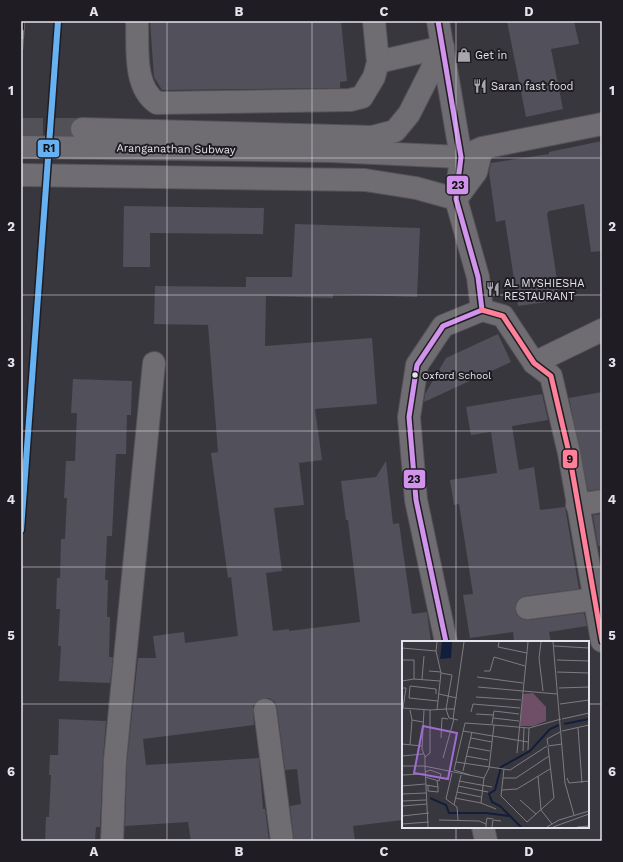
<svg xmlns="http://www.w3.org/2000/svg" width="623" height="862" viewBox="0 0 623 862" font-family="'Work Sans',sans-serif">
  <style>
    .building { fill: #51505b }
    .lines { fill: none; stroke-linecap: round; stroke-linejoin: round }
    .street-tunnel { stroke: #535158; stroke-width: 22; stroke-dasharray: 22 11; stroke-linecap: butt }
    .street-casing { stroke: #555358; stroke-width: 24 }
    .secondary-casing { stroke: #555358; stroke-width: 24 }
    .street { stroke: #6f6d72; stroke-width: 22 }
    .secondary { stroke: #6f6d72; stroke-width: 22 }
    .rail-casing { stroke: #727175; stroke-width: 4.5 }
    .rail { stroke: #1f1d23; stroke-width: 3; stroke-dasharray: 9; stroke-linecap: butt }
    .bus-1-casing { stroke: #1f1d23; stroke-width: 8 }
    .bus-2-casing { stroke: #1f1d23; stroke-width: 8 }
    .bus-1 { stroke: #d193ec; stroke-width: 5 }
    .bus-2 { stroke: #ff8098; stroke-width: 5 }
    .rail-1-casing { stroke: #1f1d23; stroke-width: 9 }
    .rail-1 { stroke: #66b1f2; stroke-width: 6 }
    .grid { fill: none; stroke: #e5e3eb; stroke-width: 1; stroke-opacity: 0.55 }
    .bus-dot { fill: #e5e3eb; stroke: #1f1d23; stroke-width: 1.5 }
    .labels { text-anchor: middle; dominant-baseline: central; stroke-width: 4; stroke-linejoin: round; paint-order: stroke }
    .bus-label { font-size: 10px; fill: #e5e3eb; stroke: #1f1d23; text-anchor: start }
    .poi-label { font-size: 11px; fill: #e5e3eb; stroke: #1f1d23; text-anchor: start }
    .street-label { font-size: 11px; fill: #e5e3eb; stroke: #1f1d23 }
    .inset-river { fill: none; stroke: #111f3d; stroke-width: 2 }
    .inset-road { fill: none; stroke: #7e7c83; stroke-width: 1 }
    .view { fill: #a06cce; fill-opacity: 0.15; stroke: #a06cce; stroke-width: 2 }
    .inset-edge { fill: none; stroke: #e5e3eb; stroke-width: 2 }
    .line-badge { stroke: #1f1d23; stroke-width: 1.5 }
    .pale-badge-label { font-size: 11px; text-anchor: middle; font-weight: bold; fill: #111 }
    .neatline { fill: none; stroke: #e5e3eb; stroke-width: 1.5 }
    .grid-label { font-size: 13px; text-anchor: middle; font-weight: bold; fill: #e5e3eb }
  </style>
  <rect width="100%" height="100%" fill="#39373e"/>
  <path class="building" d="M 150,21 L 341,21 L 347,81 L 340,82 L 340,88 L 162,90 L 154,77 Z
    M 507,21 L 574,21 L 579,44 L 551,49 L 563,109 L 526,117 Z
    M 602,141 L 602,251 L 591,252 L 584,204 L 549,211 L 547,214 L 560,300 L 518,306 L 505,220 L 496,222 L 489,172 L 491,163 L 549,154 L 549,152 Z
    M 124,206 L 264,208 L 263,234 L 150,233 L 150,267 L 123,267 Z
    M 295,224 L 420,228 L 417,297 L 333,294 L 333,298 L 266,296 L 265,346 L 372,338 L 377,404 L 315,409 L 322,460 L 299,463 L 304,505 L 274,508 L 282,571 L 266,573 L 273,631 L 289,629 L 289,631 L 360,622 L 348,520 L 346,520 L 341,481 L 376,477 L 386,461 L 393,524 L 399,523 L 412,614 L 427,612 L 431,642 L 403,642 L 403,820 L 353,826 L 355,841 L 294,841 L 290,806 L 301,804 L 297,769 L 285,770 L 277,708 L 275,702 L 269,698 L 264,698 L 258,700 L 253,706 L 254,725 L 143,739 L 146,765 L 259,758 L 263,809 L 265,809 L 269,841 L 191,841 L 188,822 L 125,826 L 127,761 L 138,658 L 156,658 L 153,636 L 184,632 L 185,643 L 238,636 L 231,577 L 228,578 L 211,453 L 218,452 L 208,325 L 154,324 L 155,286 L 246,287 L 246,277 L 292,277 Z
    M 498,334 L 511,362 L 424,402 L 425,394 L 446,358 Z
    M 73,379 L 132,381 L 131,415 L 127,415 L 126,454 L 116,454 L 112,536 L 107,536 L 105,580 L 108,580 L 107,617 L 110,617 L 109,657 L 113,657 L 110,683 L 59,681 L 61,646 L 58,646 L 60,609 L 56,609 L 57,578 L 60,578 L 61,539 L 65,539 L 67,498 L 64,498 L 66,461 L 75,461 L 77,413 L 71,413 Z
    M 602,392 L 602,489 L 588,491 L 569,398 Z
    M 542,394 L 548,420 L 512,426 L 519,470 L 534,467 L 540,510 L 565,507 L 579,589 L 525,596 L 520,598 L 516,603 L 515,610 L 517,615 L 522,619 L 528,620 L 584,613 L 587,626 L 549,632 L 551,642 L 514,642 L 513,632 L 470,638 L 463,595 L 473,594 L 459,504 L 454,505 L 450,480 L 497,473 L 491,432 L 471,435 L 466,407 Z
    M 602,514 L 602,546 L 598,546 L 593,515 Z
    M 59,719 L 106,721 L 103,759 L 100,827 L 96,827 L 95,841 L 45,841 L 46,817 L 49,817 L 51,775 L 49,775 L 50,755 L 58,755 Z"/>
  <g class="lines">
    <path class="street-tunnel" d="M 21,129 L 82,129"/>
    <defs>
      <path id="street" d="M 137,21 C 138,47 133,87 157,103 L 350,100 L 362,97 L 374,77 L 378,62 L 443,47
        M 374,21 L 378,62
        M 82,129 L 372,137 L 395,131 L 409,114 L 443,47
        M 534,363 L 602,330
        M 577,505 L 602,501
        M 527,608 L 595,599
        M 265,710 L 282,841
        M 112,841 L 115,760 L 154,363"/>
      <path id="secondary" d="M 438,21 L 461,157 L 456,199 L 478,277 L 482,310 L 443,326 L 417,365 L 409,417 L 416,500 L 446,642
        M 21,147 L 331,151 L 461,157 L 482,148 L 602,124
        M 21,175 L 365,180 L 416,188 L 456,199 L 476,172 L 482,148
        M 482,310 L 503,316 L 534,363 L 551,376 L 569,453 L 602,641
        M 483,827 L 486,841"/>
    </defs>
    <use href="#street" class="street-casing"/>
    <use href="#secondary" class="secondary-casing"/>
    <use href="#street" class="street"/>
    <use href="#secondary" class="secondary"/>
    <defs>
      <path id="rail" d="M 21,48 L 23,21"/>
    </defs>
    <use href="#rail" class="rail-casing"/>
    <use href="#rail" class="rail"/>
    <defs>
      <path id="bus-1" d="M 438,21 L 461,157 L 456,199 L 478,277 L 482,310 L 443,326 L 417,365 L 409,417 L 416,500 L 446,642"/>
      <path id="bus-2" d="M 482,310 L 503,316 L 534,363 L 551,376 L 569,453 L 602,641"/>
    </defs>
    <use href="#bus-1" class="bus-1-casing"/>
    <use href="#bus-2" class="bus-2-casing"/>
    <use href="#bus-1" class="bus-1"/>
    <use href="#bus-2" class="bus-2"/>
    <defs>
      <path id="rail-1" d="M 21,530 L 58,21"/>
    </defs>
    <use href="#rail-1" class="rail-1-casing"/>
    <use href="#rail-1" class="rail-1"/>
  </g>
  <path class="grid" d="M 167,21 L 167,841M 312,21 L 312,841M 456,21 L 456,642M 21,158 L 602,158M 21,295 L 602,295M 21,431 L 602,431M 21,567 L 602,567M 21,704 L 403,704M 588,704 L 602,704M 456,827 L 456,841"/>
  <defs>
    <symbol id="shop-bare" viewBox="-9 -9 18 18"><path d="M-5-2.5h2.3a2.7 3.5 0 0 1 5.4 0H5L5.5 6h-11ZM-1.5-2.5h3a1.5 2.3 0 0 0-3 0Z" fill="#a9a7ae" stroke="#1f1d23" stroke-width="2.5" paint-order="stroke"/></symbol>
    <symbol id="restaurant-bare" viewBox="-9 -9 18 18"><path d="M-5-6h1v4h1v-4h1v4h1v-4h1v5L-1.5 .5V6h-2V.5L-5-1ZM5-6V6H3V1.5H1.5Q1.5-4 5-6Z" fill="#a9a7ae" stroke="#1f1d23" stroke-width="2.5" paint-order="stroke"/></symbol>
  </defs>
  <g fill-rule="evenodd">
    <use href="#shop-bare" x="454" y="45" width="20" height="20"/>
    <use href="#restaurant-bare" x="470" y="76" width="20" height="20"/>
    <use href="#restaurant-bare" x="483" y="279" width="20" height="20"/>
  </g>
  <circle class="bus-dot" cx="415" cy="375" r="3.5"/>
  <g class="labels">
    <g class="bus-label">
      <text x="422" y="375">Oxford School</text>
    </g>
    <g class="poi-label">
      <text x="475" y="55">Get in</text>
      <text x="491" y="86">Saran fast food</text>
      <text x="504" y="283">AL MYSHIESHA<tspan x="504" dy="13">RESTAURANT</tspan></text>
    </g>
    <g class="street-label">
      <text transform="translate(176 149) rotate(1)">Aranganathan Subway</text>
    </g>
  </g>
  <g transform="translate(402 641)">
    <rect width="187" height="187" fill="#39373e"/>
    <path d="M 131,52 L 144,66 L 144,80 L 131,85 L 118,85 L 121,53 Z" fill="#6f4e68"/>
    <path d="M 40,1 L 50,1 L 49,17 L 38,18 Z" fill="#111f3d"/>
    <path class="inset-river" d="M 162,83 L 187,78M 28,157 L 44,164 L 47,172 L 84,172 L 107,175M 119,186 L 98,165 L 90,161 L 87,153 L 93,149 L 99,126 L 128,110 L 148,88 L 157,84"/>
    <path class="inset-road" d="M 35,1 L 34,10 L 39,32 L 35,69M 97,1 L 96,6 L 125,12M 139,1 L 137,17 L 141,50M 151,1 L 163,142 L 172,174M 152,5 L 187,7M 0,7 L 34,10M 0,19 L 12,19 L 12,38M 155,19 L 187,20M 27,30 L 39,31M 82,30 L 88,30 L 92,16 L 123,25M 155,31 L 187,32M 75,36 L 121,42M 20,38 L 22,15M 0,40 L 12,38 L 38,40M 76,46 L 155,53M 0,47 L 4,47 L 1,67M 157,47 L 187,46M 34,53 L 34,48 L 8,45 L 7,57 L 36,60M 37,53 L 55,57M 74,56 L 119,59M 158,63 L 187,59M 0,67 L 28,69 L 28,112 L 23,116 L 23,125M 53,68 L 44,68 L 47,77 L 56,79M 8,69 L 10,79 L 21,81M 22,69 L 20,108 L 23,116M 28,69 L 44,68 L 50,34 L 39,32M 92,70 L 117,73M 69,71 L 71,63 L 118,67M 74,73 L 91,74M 91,77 L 117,80M 51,78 L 62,1M 160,78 L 187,72M 90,83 L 92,70M 92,84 L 127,87 L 159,78M 176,87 L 180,142M 61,90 L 126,101M 160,90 L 187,84M 39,97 L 40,77 L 46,78M 69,97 L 90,101M 0,103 L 20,105M 8,104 L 10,79M 146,104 L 145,98 L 158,91M 146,105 L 160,103M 66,106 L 88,110M 126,109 L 127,87M 121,110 L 122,87M 115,112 L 126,1M 0,115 L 21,113M 64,115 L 86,119M 41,117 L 52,78M 54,121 L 108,129 L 145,105M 0,125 L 22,125M 22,125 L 82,137 L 87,127 L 92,84M 23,125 L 26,186M 102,128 L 99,155 L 125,181 L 152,157 L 146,106M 61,130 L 70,91M 23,131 L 28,129 L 39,133 L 37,140 L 23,136M 50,132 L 44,158 L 55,166 L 56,179M 0,134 L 23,133M 68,134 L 52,129 L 63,82 L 92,84M 136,135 L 139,169 L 150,183M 101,137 L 114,137 L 147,115M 165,137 L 167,142 L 187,140M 57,140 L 90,146M 24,144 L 36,146 L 35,140M 26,144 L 26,150 L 36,151 L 36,146M 0,145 L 23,143M 56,145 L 86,151M 100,149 L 115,148 L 148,128M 55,151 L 79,156M 0,153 L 24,152M 53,157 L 79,162 L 82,137M 118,159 L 134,173M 0,160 L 24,159M 79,162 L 94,168M 52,164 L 59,134M 0,165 L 25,163M 0,175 L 27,172M 37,179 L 77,180 L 84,183 L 84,186M 0,183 L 27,181M 84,183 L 85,177 L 91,178M 90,186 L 91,179 L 99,180M 145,186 L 157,179 L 187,170M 151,186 L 187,173M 175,186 L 187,185"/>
    <path class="view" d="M 21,85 L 55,92 L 46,138 L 12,132 Z"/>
    <rect width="187" height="187" class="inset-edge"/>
  </g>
  <g class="line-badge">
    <rect x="37" y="139" width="23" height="19" rx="4" fill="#66b1f2"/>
    <rect x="446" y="175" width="23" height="20" rx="4" fill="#d193ec"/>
    <rect x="562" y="449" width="16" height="20" rx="4" fill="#ff8098"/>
    <rect x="403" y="469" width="23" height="20" rx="4" fill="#d193ec"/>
  </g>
  <g class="pale-badge-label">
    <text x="49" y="152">R1</text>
    <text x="458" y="189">23</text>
    <text x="570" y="463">9</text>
    <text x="414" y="483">23</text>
  </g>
  <rect width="623" height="862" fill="none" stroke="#1f1d23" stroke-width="44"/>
  <rect x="22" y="22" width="579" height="818" class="neatline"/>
  <g class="grid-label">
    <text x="94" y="16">A</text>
    <text x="239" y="16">B</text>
    <text x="384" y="16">C</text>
    <text x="529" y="16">D</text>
    <text x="11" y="95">1</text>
    <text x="612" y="95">1</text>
    <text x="11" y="231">2</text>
    <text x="612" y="231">2</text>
    <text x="11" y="367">3</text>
    <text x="612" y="367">3</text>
    <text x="11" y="504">4</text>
    <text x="612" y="504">4</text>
    <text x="11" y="640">5</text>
    <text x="612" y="640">5</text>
    <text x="11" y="776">6</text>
    <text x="612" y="776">6</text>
    <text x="94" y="856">A</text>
    <text x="239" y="856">B</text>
    <text x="384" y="856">C</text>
    <text x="529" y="856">D</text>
  </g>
</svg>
